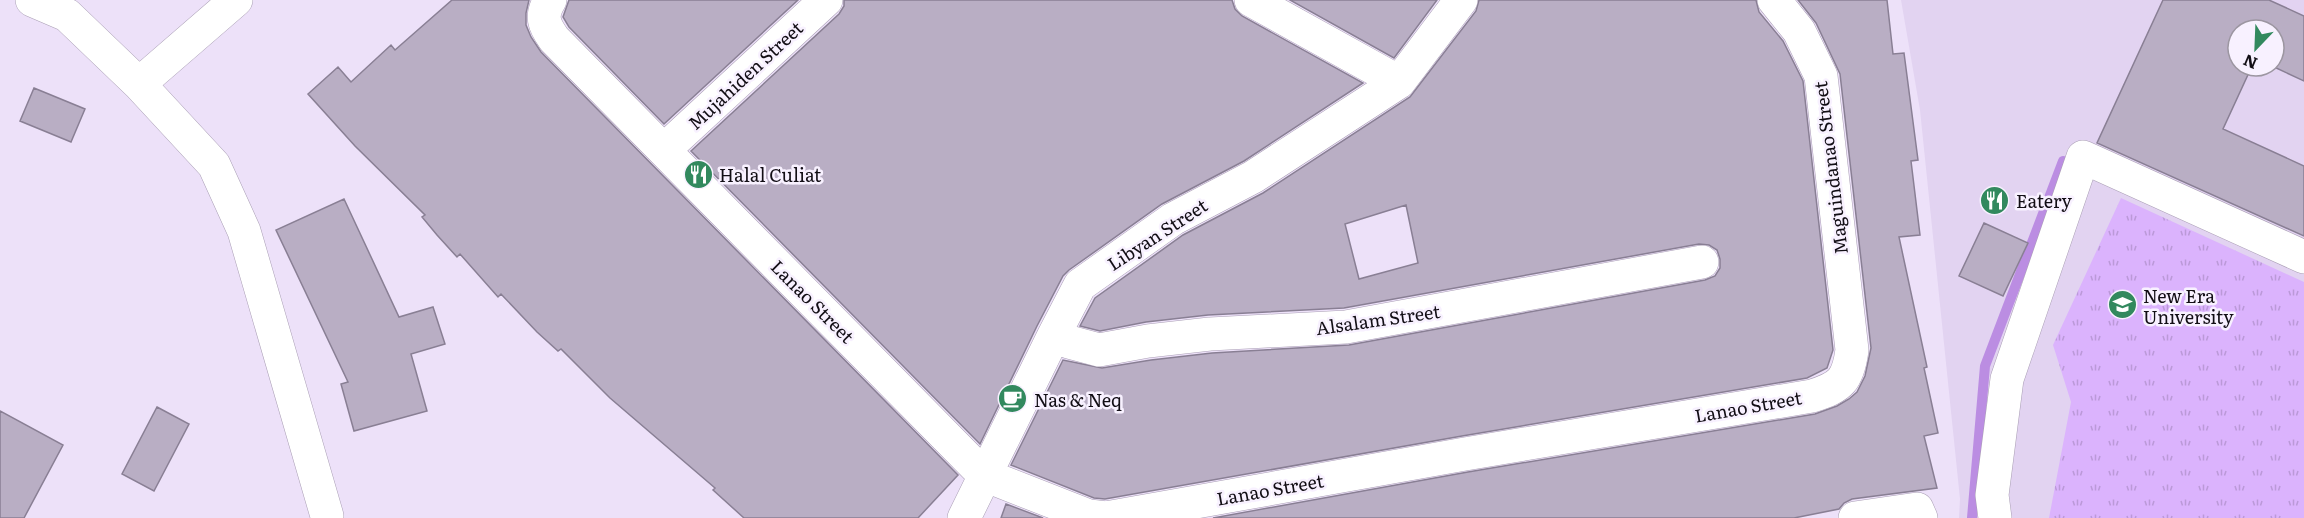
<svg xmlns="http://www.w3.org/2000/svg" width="2304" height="518" viewBox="0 0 2304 518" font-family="Literata,serif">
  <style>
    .built { fill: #e2d3f1; fill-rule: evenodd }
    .grass { fill: url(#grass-tufts) }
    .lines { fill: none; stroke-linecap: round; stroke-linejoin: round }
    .stream { stroke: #bb8de2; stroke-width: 10 }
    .building { fill: #b9aec4; stroke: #897f94; stroke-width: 1.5; fill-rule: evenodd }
    .minor-casing { stroke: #aa9fb5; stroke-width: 34 }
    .minor { stroke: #fff; stroke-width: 33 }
    .labels { text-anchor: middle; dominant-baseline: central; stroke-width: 5; stroke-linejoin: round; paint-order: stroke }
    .street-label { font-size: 18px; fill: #120e15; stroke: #f8f1ff }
    .poi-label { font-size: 18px; fill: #120e15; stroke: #f8f1ff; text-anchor: start }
  </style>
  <defs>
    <pattern id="grass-tufts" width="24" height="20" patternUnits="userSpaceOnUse" patternTransform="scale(1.5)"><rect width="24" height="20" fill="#dbb3fd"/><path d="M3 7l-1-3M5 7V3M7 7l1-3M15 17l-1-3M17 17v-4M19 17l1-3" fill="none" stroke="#bb99d8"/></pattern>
  </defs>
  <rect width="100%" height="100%" fill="#ede1f9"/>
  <path class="built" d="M 1901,0 L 2304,0 L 2304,518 L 1959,518 L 1960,499 L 1920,110 ZM 2238,30 L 2274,30 L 2274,66 L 2238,66 Z"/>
  <path class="grass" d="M 2121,198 L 2304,282 L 2304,518 L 2049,518 L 2071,402 L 2053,345 Z"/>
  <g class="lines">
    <path class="stream" d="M 1972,518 L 1985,366 L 2063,161"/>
  </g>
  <path class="building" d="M 452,0 L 529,0 L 526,13 L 526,25 L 531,37 L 541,52 L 958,475 L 918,518 L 744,518 L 713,490 L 715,488 L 610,398 L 561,349 L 558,351 L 537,332 L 501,294 L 498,297 L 460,254 L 457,257 L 437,235 L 422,217 L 425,215 L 355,146 L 308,94 L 338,67 L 351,82 L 391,45 L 395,50 Z
    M 569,0 L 798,0 L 664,124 L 569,27 L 563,17 Z
    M 844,0 L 1232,0 L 1235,9 L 1242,16 L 1363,83 L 1244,161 L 1162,204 L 1069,270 L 1063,276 L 1037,326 L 980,444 L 691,151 L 839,14 L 844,6 Z
    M 1290,0 L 1437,0 L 1394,58 Z
    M 1479,0 L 1756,0 L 1759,12 L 1783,41 L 1803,81 L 1833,350 L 1827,368 L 1807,378 L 1462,436 L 1105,499 L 1094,498 L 1011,465 L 1063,360 L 1102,368 L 1151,360 L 1212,353 L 1349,345 L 1705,280 L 1715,276 L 1720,268 L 1720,259 L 1717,250 L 1709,245 L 1699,244 L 1344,308 L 1208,315 L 1146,322 L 1100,331 L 1080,326 L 1095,298 L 1183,235 L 1263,193 L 1410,97 L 1476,11 ZM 1406,205 L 1418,263 L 1359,279 L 1345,224 Z
    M 1798,0 L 1887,0 L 1893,54 L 1904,53 L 1918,160 L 1911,161 L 1920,235 L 1899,237 L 1927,367 L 1924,368 L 1938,433 L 1924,436 L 1937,488 L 1852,499 L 1844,503 L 1839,509 L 1794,518 L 1213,518 L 1468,472 L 1815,414 L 1837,406 L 1849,399 L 1857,392 L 1865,376 L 1871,348 L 1840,74 L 1816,23 Z
    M 2163,0 L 2269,0 L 2304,16 L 2304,81 L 2272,66 L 2274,66 L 2274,30 L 2238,30 L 2238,66 L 2252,66 L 2223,129 L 2304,166 L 2304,236 L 2097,143 Z
    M 34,88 L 85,109 L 71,142 L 20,121 Z
    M 344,199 L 399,317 L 433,307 L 445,344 L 411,354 L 427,411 L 354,431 L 341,384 L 348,382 L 276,230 Z
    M 1984,223 L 2028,243 L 2003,296 L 1959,276 Z
    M 157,407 L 189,424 L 154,491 L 122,474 Z
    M 0,411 L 63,445 L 24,518 L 0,518 Z
    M 1006,504 L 1043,518 L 1001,518 Z"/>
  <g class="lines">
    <defs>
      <path id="minor" d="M 32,0 L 67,15 L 139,84 L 214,165 L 244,231 L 327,516
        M 550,0 C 540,16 544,25 554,39 L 984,475 L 1089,516 L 1106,518 L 1465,454 L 1812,396 C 1841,387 1848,380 1852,350 L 1821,76 L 1799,31 L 1774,0
        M 1251,0 L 1399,82
        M 139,84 L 236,0
        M 664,150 L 826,0
        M 1054,335 L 1069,342 L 1099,350 L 1148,341 L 1210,334 L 1346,327 L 1702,262
        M 964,518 L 1054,335 L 1080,285 L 1173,219 L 1253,177 L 1399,82 L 1461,0
        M 1855,518 L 1917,509 L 1921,518
        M 1995,518 L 1992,495 L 2007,379 L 2083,157 L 2304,257"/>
    </defs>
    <use href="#minor" class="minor-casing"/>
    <use href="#minor" class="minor"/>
  </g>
  <defs>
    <symbol id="restaurant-disc" viewBox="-11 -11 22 22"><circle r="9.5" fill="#32895e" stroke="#f8f1ff"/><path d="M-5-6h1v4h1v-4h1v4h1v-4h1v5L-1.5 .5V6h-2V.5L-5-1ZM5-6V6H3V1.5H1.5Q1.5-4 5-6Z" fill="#fff"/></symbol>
    <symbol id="university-disc" viewBox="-11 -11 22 22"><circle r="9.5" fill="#32895e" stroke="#f8f1ff"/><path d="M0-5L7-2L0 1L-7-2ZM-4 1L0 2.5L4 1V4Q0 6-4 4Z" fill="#fff"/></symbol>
    <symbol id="cafe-disc" viewBox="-11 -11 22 22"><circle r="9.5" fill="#32895e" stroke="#f8f1ff"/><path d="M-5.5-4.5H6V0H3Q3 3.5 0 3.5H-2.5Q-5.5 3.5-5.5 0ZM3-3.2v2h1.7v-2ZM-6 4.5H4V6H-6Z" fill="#fff"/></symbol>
  </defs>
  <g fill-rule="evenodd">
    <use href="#restaurant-disc" x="682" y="158" width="33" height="33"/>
    <use href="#restaurant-disc" x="1978" y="184" width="33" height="33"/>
    <use href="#university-disc" x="2106" y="288" width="33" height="33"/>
    <use href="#cafe-disc" x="996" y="382" width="33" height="33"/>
  </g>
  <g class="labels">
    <g class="street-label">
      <text transform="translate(745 75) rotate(-43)">Mujahiden Street</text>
      <text transform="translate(1830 168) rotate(-97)">Maguindanao Street</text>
      <text transform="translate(1157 234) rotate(-33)">Libyan Street</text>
      <text transform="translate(813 301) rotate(45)">Lanao Street</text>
      <text transform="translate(1378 319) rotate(-8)">Alsalam Street</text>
      <text transform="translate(1748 406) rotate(-10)">Lanao Street</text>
      <text transform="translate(1270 489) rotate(-10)">Lanao Street</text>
    </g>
    <g class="poi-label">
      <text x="719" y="174">Halal Culiat</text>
      <text x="2016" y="200">Eatery</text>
      <text x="2143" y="295">New Era<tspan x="2143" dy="21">University</tspan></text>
      <text x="1034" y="399">Nas &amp; Neq</text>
    </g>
  </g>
  <g transform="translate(2256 48) rotate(203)"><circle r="28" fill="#f8f1ff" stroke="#9c96a1" stroke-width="1.5"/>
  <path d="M0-4.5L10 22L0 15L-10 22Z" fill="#32895e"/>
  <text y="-9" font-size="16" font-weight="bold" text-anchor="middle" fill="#120e15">N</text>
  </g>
</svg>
